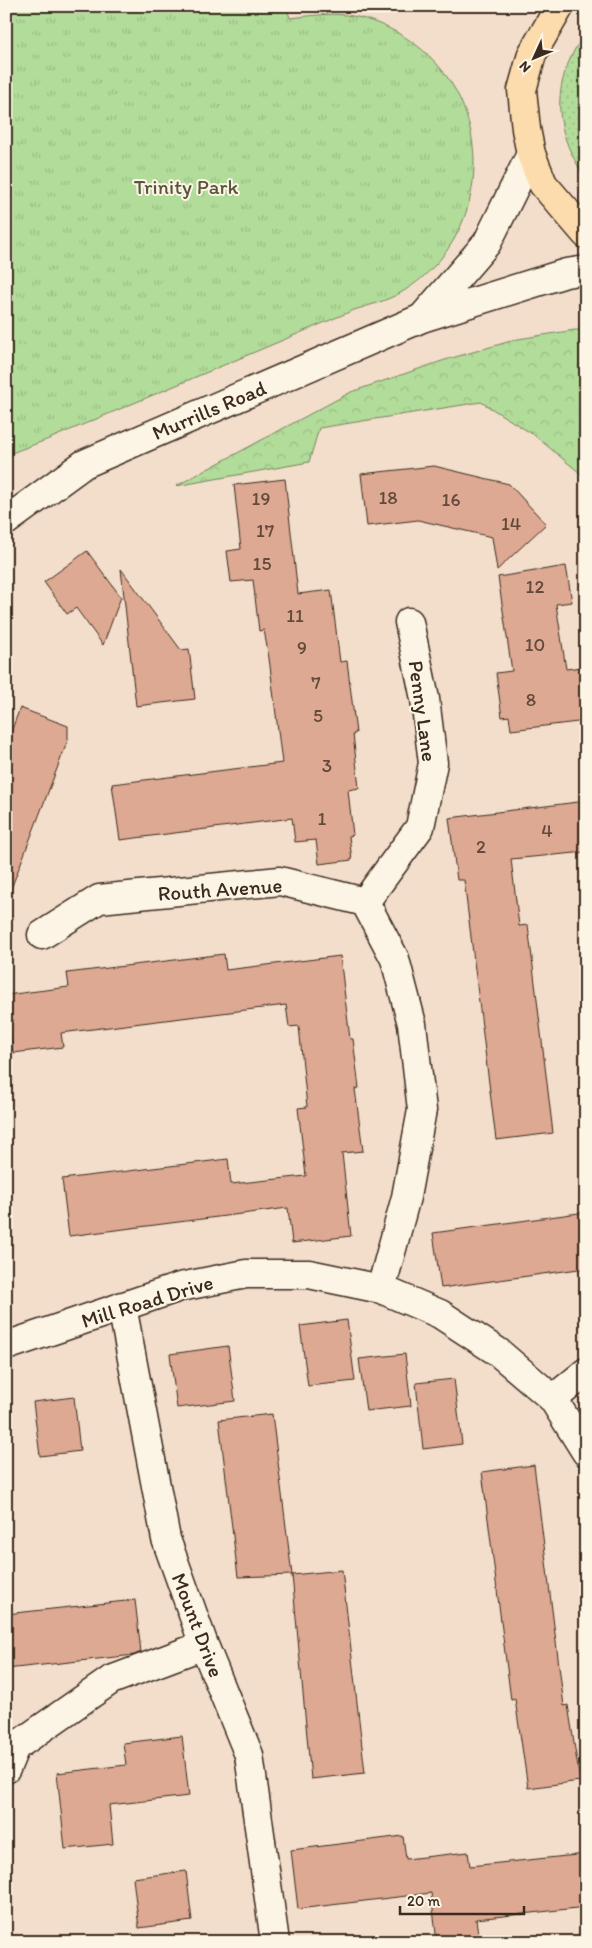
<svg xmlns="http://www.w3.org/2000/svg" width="592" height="1948" viewBox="0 0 592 1948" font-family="Itim,sans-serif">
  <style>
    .grass { fill: url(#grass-dots); stroke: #76835c }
    .forest { fill: url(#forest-crowns); stroke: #76835c }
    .park { fill: url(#park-tufts); stroke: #76835c }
    .building { fill: #dda992; stroke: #3b2a1e }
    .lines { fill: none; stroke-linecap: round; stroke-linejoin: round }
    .minor-casing { stroke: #3b2a1e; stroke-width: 31 }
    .major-casing { stroke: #3b2a1e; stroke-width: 31 }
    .minor { stroke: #fcf5e5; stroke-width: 28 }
    .major { stroke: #fcdcac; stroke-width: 28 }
    .labels { text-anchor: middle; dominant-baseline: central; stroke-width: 4; stroke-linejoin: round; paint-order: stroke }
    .number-label { font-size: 19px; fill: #644a3b }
    .park-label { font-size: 21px; fill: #59563d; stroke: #fcf5e5 }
    .street-label { font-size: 21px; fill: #3b2a1e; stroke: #fcf5e5 }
  </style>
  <defs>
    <pattern id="grass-dots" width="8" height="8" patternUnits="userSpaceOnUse" patternTransform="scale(1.25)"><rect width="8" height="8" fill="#b2dc9a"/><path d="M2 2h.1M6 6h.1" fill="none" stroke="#9abd84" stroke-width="1.8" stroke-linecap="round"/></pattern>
    <pattern id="forest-crowns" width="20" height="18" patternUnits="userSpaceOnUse" patternTransform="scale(1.25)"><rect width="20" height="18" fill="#b2dc9a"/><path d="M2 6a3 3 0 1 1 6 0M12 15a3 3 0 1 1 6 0" fill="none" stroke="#9abd84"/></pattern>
    <pattern id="park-tufts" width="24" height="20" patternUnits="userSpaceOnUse" patternTransform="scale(1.25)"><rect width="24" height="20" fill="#b2dc9a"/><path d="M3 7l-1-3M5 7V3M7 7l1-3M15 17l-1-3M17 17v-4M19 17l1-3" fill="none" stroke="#9abd84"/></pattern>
  </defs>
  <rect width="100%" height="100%" fill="#f3decc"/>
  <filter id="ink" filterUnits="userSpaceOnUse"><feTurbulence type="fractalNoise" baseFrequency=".02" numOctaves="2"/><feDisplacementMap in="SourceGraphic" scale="10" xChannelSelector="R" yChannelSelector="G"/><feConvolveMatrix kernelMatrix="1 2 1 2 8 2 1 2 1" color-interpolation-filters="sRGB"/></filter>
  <g filter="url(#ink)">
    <path class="grass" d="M 586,32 L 586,178 C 551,129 551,80 586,32 Z"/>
    <path class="forest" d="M 575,330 L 586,330 L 586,478 L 534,435 L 481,402 L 319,428 L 309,462 L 176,486 L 351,392 L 445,360 L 518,339 Z"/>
    <path class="park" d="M 6,6 L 286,6 L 290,18 C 309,16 327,13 346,15 C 371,18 396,30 415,44 C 496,104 493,230 410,287 C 393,299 374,304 354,310 L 49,439 L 6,455 Z"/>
    <path class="building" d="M 434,466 L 509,484 L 546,524 L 497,570 L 492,537 L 418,520 L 367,526 L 361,474 Z
      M 285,479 L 298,594 L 331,590 L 340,662 L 347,661 L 356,733 L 353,734 L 359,788 L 348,790 L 353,835 L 349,836 L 352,860 L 319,864 L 316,840 L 295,842 L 292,818 L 120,840 L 112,784 L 282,763 L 269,658 L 264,630 L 259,631 L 253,580 L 231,582 L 227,551 L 241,549 L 234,485 Z
      M 87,551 L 121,597 L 103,645 L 76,608 L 67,614 L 44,582 Z
      M 566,566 L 572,602 L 556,604 L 566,669 L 582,667 L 586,721 L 511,730 L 509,716 L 502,717 L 496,673 L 512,671 L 498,577 Z
      M 121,569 L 181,650 L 189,649 L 195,699 L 136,706 Z
      M 20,708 L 68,726 L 68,740 L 9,894 L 6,893 L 6,745 Z
      M 586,801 L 586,852 L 511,859 L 519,926 L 528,925 L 553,1133 L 496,1140 L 464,880 L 457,880 L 449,818 Z
      M 224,954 L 226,970 L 340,956 L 350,1039 L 353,1039 L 359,1088 L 355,1089 L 363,1151 L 342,1153 L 351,1236 L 292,1243 L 288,1208 L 69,1236 L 62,1179 L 228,1159 L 231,1184 L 306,1176 L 298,1108 L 307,1107 L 299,1026 L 289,1027 L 286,1005 L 61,1033 L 63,1047 L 13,1053 L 6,995 L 69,987 L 67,973 Z
      M 586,1212 L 586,1268 L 441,1288 L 433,1233 Z
      M 347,1320 L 355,1381 L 308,1386 L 300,1326 Z
      M 228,1346 L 235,1401 L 177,1408 L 170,1354 Z
      M 405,1354 L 411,1406 L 366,1411 L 359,1359 Z
      M 454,1379 L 462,1444 L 423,1449 L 416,1383 Z
      M 74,1397 L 80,1451 L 40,1456 L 33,1402 Z
      M 272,1414 L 292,1575 L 238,1577 L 219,1420 Z
      M 534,1465 L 564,1706 L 568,1705 L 580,1781 L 528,1788 L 515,1699 L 511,1700 L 482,1472 Z
      M 342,1570 L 365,1773 L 311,1779 L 292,1575 Z
      M 135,1600 L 141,1652 L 134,1655 L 6,1669 L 6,1614 Z
      M 182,1736 L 189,1796 L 109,1805 L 113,1844 L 65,1849 L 57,1773 L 126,1765 L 123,1743 Z
      M 403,1836 L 406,1859 L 468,1852 L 470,1866 L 586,1854 L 586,1907 L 476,1919 L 479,1942 L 437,1942 L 431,1893 L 298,1909 L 291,1850 Z
      M 186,1871 L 192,1921 L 139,1928 L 133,1878 Z"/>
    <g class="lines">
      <defs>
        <path id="minor" d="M 422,318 L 487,243 L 531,154
          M 6,521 L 84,464 L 422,318 L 566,273 L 586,270
          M 365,902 L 420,827 L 433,763 L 425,699 L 409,622
          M 42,935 L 99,899 L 280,881 L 365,902 L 395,959 L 412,1024 L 422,1110 L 406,1197 L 381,1289
          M 122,1306 L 166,1539 L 204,1645 L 249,1755 L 275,1942
          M 6,1346 L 180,1287 L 246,1274 L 309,1274 L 381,1289 L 440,1314 L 498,1352 L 553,1399 L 586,1452
          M 553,1399 L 586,1372
          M 6,1769 L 15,1747 L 111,1680 L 204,1645"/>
        <path id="major" d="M 560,6 L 532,54 L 522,90 L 526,129 L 531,154 L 543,184 L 586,234"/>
      </defs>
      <use href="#minor" class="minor-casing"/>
      <use href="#major" class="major-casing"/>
      <use href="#minor" class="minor"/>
      <use href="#major" class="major"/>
    </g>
  </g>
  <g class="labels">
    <g class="number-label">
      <text x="388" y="497">18</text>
      <text x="261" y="498">19</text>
      <text x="451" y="499">16</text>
      <text x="511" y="523">14</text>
      <text x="265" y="530">17</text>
      <text x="262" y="563">15</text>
      <text x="535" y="586">12</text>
      <text x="295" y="615">11</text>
      <text x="535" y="644">10</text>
      <text x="302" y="647">9</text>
      <text x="316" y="682">7</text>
      <text x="531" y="699">8</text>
      <text x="318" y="715">5</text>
      <text x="327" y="765">3</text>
      <text x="322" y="818">1</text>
      <text x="547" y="830">4</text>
      <text x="481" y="846">2</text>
    </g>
    <g class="park-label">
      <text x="186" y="186">Trinity Park</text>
    </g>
    <g class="street-label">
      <text transform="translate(209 410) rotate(-23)">Murrills Road</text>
      <text transform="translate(423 711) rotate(82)">Penny Lane</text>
      <text transform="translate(220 889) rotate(-4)">Routh Avenue</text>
      <text transform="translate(147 1301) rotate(-17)">Mill Road Drive</text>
      <text transform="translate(198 1625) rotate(69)">Mount Drive</text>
    </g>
  </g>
  <rect width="592" height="1948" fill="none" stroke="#fcf5e5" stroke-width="25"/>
  <rect x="12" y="12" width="567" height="1923" fill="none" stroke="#3b2a1e" stroke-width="2" filter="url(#ink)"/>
  <g transform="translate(534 58) rotate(226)" stroke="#fcf5e5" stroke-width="4" paint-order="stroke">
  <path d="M0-4L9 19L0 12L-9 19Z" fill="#3b2a1e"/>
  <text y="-8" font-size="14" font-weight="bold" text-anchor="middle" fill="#3b2a1e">N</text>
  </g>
  <path d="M400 1906v8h124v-8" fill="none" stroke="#3b2a1e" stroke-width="2.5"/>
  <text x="407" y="1906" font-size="15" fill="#3b2a1e" stroke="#fcf5e5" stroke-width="4" paint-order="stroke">20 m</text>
</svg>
